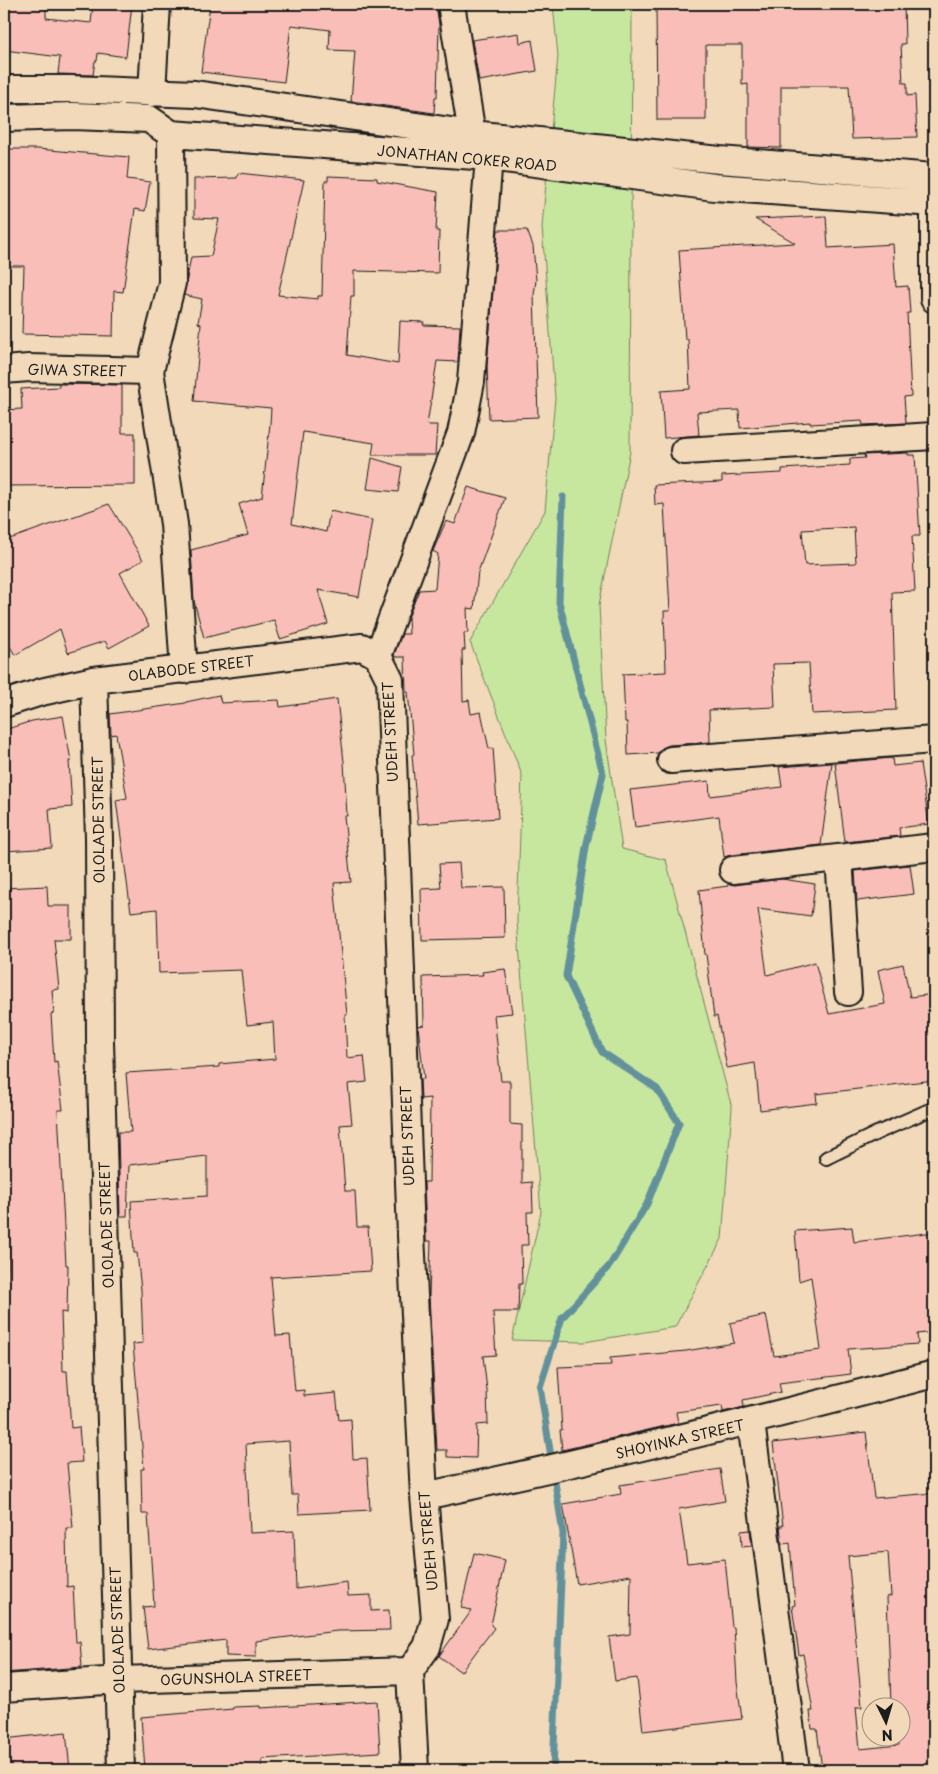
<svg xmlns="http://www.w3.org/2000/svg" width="938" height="1774" viewBox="0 0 938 1774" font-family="'Playpen Sans',sans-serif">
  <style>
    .green { fill: #c7e79f; stroke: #72825e }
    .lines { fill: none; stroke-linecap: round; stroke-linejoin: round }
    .stream { stroke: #62919b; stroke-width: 7 }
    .building { fill: #fabeb8; stroke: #1c1c1c; fill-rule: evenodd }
    .lane-casing { stroke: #1c1c1c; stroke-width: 16 }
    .street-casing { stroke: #1c1c1c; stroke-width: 30 }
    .lane { stroke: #f1d9b9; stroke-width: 12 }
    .street { stroke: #f1d9b9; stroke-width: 26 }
    .labels { text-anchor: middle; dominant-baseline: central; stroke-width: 4; stroke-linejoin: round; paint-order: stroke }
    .street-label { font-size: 14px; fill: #1c1c1c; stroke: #f1d9b9 }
  </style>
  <rect width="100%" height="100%" fill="#f1d9b9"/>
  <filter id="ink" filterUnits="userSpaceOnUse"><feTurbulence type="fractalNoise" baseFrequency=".02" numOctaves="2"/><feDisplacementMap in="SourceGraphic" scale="10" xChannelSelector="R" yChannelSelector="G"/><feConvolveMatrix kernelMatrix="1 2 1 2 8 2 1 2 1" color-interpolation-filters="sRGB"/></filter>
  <g filter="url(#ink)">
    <path class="green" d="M 553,4 L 632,4 L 630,452 L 599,605 L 606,740 L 622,849 L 666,860 L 732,1108 L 722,1239 L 675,1327 L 584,1342 L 512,1340 L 541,1212 L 517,921 L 522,775 L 470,642 L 545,511 L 555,398 L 542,227 L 558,56 Z"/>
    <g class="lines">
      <path class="stream" d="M 553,1770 L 563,1533 L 540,1387 L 562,1318 L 610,1265 L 647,1204 L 679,1123 L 657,1089 L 602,1052 L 566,976 L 586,847 L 603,774 L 559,602 L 563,497"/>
    </g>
    <path class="building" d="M 4,4 L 46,4 L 46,18 L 91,23 L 93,4 L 132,4 L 126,57 L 98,53 L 97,61 L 95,61 L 93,75 L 58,74 L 60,57 L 4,50 Z
      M 210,4 L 436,4 L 439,25 L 437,97 L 435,97 L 434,113 L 351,101 L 355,51 L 329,50 L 330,30 L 291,25 L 284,82 L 201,72 Z
      M 715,4 L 904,4 L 905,44 L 901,44 L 903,83 L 907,83 L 907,96 L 915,95 L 917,137 L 852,139 L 849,86 L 781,86 L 781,148 L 748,147 L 748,84 L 742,85 L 742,45 L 706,45 L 706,120 L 657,120 L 656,5 Z
      M 519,33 L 520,43 L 532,40 L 537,71 L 479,81 L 472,40 Z
      M 4,149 L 38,149 L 129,157 L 127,179 L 150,182 L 145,211 L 135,209 L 123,292 L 114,291 L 113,336 L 22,334 L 24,266 L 4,266 Z
      M 238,173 L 304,180 L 278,295 L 318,299 L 318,296 L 322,296 L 325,181 L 328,181 L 328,176 L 377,178 L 377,181 L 438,192 L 436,231 L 439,231 L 438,273 L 354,271 L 354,296 L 351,296 L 347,355 L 398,364 L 400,321 L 424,322 L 423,325 L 460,326 L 458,362 L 437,361 L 427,425 L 437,425 L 435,455 L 372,455 L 374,443 L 303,432 L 292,524 L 326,532 L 330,511 L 372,520 L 359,597 L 318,590 L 328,624 L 280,639 L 274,620 L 204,638 L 194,601 L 191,550 L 248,535 L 239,504 L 262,497 L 270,424 L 271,408 L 194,401 L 201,324 L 198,323 L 202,299 L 184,295 L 191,257 L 211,256 L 219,219 L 194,218 L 194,179 L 237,178 Z
      M 826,216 L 828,248 L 893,244 L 896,287 L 908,286 L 910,313 L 907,313 L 911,396 L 904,397 L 906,423 L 863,425 L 862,421 L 810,424 L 810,422 L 740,428 L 739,410 L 697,412 L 699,435 L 664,438 L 661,391 L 690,389 L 688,339 L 685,339 L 679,250 L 795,243 L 755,219 Z
      M 498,230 L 527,230 L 533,246 L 536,280 L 534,295 L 538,417 L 489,419 L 487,365 Z
      M 59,384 L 122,385 L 122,433 L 135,433 L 135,485 L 4,486 L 4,410 L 22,409 L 21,389 L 59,387 Z
      M 908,453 L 908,455 L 915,455 L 920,536 L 912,536 L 915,591 L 892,592 L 896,710 L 812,714 L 809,663 L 773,664 L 775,707 L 709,710 L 710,742 L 669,745 L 662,748 L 658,753 L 628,755 L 627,722 L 625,722 L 623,674 L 666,672 L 664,611 L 670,611 L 664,504 L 655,505 L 654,485 L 722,482 L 722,476 L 782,473 L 782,469 L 850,465 L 850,459 L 865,458 L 864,455 ZM 854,527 L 856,563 L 805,565 L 802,530 Z
      M 372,458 L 402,467 L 398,492 L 367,489 Z
      M 468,487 L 505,498 L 478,572 L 474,609 L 467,608 L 468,633 L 464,633 L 465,650 L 462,650 L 463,701 L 469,700 L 471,714 L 481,712 L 489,749 L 493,748 L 498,818 L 418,824 L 412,755 L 414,754 L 408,692 L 406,692 L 405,657 L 395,657 L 394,655 L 402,634 L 409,634 L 408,618 L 419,590 L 435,589 L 438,554 L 433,551 L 446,521 L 455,524 Z
      M 109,504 L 143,560 L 120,573 L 149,626 L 109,648 L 105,641 L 68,653 L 60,629 L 15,655 L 4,636 L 4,541 Z
      M 219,695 L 221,703 L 279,700 L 280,707 L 337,699 L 344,762 L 347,816 L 344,816 L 351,882 L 334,883 L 347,1015 L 345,1015 L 347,1058 L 364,1056 L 367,1082 L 348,1084 L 352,1124 L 340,1125 L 345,1191 L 355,1191 L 357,1227 L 368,1227 L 371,1271 L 271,1277 L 276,1336 L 290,1335 L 295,1391 L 304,1390 L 304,1396 L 336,1393 L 339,1420 L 351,1419 L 353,1459 L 367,1458 L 370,1510 L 299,1514 L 298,1495 L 292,1495 L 289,1441 L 246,1444 L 250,1533 L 294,1531 L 296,1589 L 347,1582 L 348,1596 L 371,1595 L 371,1611 L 389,1610 L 390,1630 L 337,1631 L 256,1641 L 256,1657 L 226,1656 L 226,1640 L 148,1649 L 143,1607 L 154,1606 L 148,1514 L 142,1514 L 141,1469 L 144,1469 L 133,1344 L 143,1343 L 141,1290 L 137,1253 L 134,1253 L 131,1201 L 207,1196 L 207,1156 L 129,1165 L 127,1216 L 120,1216 L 118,1132 L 131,1132 L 126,1073 L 219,1067 L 219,1064 L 275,1059 L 273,1022 L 247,1025 L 241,970 L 159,973 L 157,909 L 131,912 L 116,800 L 127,798 L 116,734 L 111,735 L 110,714 L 186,703 L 186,702 Z
      M 63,716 L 71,761 L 69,761 L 72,807 L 49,809 L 52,848 L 4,851 L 4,730 L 32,721 Z
      M 892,758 L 893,766 L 920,763 L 929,824 L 899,828 L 900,836 L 845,842 L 835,763 Z
      M 832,763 L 821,845 L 731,855 L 724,857 L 719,816 L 635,827 L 630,790 L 709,781 L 710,796 L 782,787 L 779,767 Z
      M 459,863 L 461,888 L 504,887 L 505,938 L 422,940 L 421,889 L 441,888 L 439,864 Z
      M 910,865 L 914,894 L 857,901 L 855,871 Z
      M 782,879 L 815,884 L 811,916 L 758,909 L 767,975 L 815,962 L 829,1014 L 885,1004 L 878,970 L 903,964 L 910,997 L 934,994 L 934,1080 L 816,1094 L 817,1103 L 760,1110 L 755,1063 L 727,1068 L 717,1016 L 714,1017 L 706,954 L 705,955 L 699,890 L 728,886 L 728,884 L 735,885 Z
      M 47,886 L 48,906 L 71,906 L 71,939 L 54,939 L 59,989 L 52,990 L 54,1013 L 51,1014 L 54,1062 L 57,1061 L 63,1110 L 58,1110 L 66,1265 L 68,1265 L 67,1313 L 61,1312 L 63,1371 L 67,1371 L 71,1428 L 79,1427 L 82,1462 L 67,1463 L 73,1528 L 66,1528 L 67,1587 L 73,1586 L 76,1642 L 80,1642 L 82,1667 L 4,1673 L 4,1328 L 7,1328 L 9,1239 L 4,1240 L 4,888 Z
      M 505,969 L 512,1013 L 494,1015 L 501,1081 L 510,1081 L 510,1124 L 522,1125 L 522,1183 L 532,1182 L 533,1212 L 527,1212 L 528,1245 L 521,1245 L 522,1284 L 519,1284 L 518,1312 L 493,1312 L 496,1355 L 483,1356 L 487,1390 L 488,1424 L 477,1425 L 476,1458 L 447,1457 L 447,1450 L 437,1450 L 429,1295 L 431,1241 L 426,1241 L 426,1234 L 424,1182 L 429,1182 L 430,1098 L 421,1099 L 420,1079 L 424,1079 L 418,1026 L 424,1025 L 423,977 L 483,975 L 482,972 Z
      M 852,1227 L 854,1242 L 934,1232 L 934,1332 L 917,1334 L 918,1344 L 848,1349 L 851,1374 L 779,1383 L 781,1392 L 743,1400 L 744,1407 L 723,1412 L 722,1406 L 676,1412 L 678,1423 L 562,1450 L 560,1430 L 562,1430 L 558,1367 L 611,1365 L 610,1358 L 686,1351 L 734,1343 L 730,1323 L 766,1315 L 774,1356 L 821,1350 L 811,1277 L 799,1281 L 795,1231 Z
      M 866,1432 L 874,1498 L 934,1493 L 934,1770 L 822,1770 L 817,1729 L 812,1729 L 810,1711 L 813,1711 L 803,1654 L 799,1655 L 792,1606 L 795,1605 L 790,1543 L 782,1544 L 780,1526 L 783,1526 L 773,1443 ZM 888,1552 L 891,1596 L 887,1597 L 891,1704 L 895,1704 L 896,1706 L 900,1706 L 900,1736 L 898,1736 L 899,1745 L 860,1749 L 856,1707 L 862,1707 L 848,1556 Z
      M 720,1469 L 725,1501 L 679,1509 L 687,1563 L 725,1559 L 732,1627 L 734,1627 L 737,1682 L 742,1719 L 643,1731 L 637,1678 L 615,1681 L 609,1637 L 630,1634 L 631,1575 L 577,1584 L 563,1504 L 621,1494 L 620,1485 Z
      M 750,1530 L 752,1546 L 742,1547 L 741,1531 Z
      M 474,1553 L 505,1560 L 491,1625 L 494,1628 L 461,1672 L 439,1656 L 472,1610 L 461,1608 Z
      M 377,1701 L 380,1752 L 262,1759 L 261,1770 L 188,1770 L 188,1766 L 145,1769 L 141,1717 L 233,1709 L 233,1707 L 261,1706 L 261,1708 Z
      M 66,1732 L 70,1770 L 4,1770 L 4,1739 Z"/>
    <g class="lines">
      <defs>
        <path id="lane" d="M 826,1158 L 877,1133 L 934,1108"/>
        <path id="street" d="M 451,4 L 472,134
          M 4,89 L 71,89 L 195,94 L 472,134 L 720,160 L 934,177
          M 152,93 L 157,4
          M 4,118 L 73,116 L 149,119 L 171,134 L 489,157 L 714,187 L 934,203
          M 171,134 L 172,283 L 150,371 L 174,524 L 184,670
          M 934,203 L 934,299
          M 4,370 L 29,368 L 150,371
          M 684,451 L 934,436
          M 378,656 L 461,433 L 471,382 L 489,157
          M 94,680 L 99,838 L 100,1041 L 121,1770
          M 4,704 L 41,692 L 94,680 L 362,647 L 378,656
          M 671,760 L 934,740
          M 839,858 L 848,992
          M 733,870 L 934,847
          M 751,1422 L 796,1770
          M 424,1496 C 596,1460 765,1418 934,1374
          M 410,1671 L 415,1770
          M 4,1688 L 119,1680 L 410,1671 L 427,1647 L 435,1619 L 424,1496 L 411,1235 L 390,680 L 378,656"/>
      </defs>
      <use href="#lane" class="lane-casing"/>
      <use href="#street" class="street-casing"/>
      <use href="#lane" class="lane"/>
      <use href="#street" class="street"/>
    </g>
  </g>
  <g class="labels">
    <g class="street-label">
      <text transform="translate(467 158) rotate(5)">JONATHAN COKER ROAD</text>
      <text transform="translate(77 370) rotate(1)">GIWA STREET</text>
      <text transform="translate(191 668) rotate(-7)">OLABODE STREET</text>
      <text transform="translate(390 732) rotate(-93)">UDEH STREET</text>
      <text transform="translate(98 820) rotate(-91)">OLOLADE STREET</text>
      <text transform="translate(407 1136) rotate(-92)">UDEH STREET</text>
      <text transform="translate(106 1225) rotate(-92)">OLOLADE STREET</text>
      <text transform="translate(680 1439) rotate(-13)">SHOYINKA STREET</text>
      <text transform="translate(428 1541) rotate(-95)">UDEH STREET</text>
      <text transform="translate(117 1630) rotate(-92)">OLOLADE STREET</text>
      <text transform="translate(236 1677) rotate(-2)">OGUNSHOLA STREET</text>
    </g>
  </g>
  <rect width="938" height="1774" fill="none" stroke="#f1d9b9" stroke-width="20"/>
  <rect x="10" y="10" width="918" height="1754" fill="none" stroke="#1c1c1c" stroke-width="2" filter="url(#ink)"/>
  <g transform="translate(886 1722) rotate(175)"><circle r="24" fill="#f1d9b9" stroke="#9c8d7a"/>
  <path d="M0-4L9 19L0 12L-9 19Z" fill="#1c1c1c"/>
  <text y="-8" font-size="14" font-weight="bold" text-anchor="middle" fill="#1c1c1c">N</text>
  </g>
</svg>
